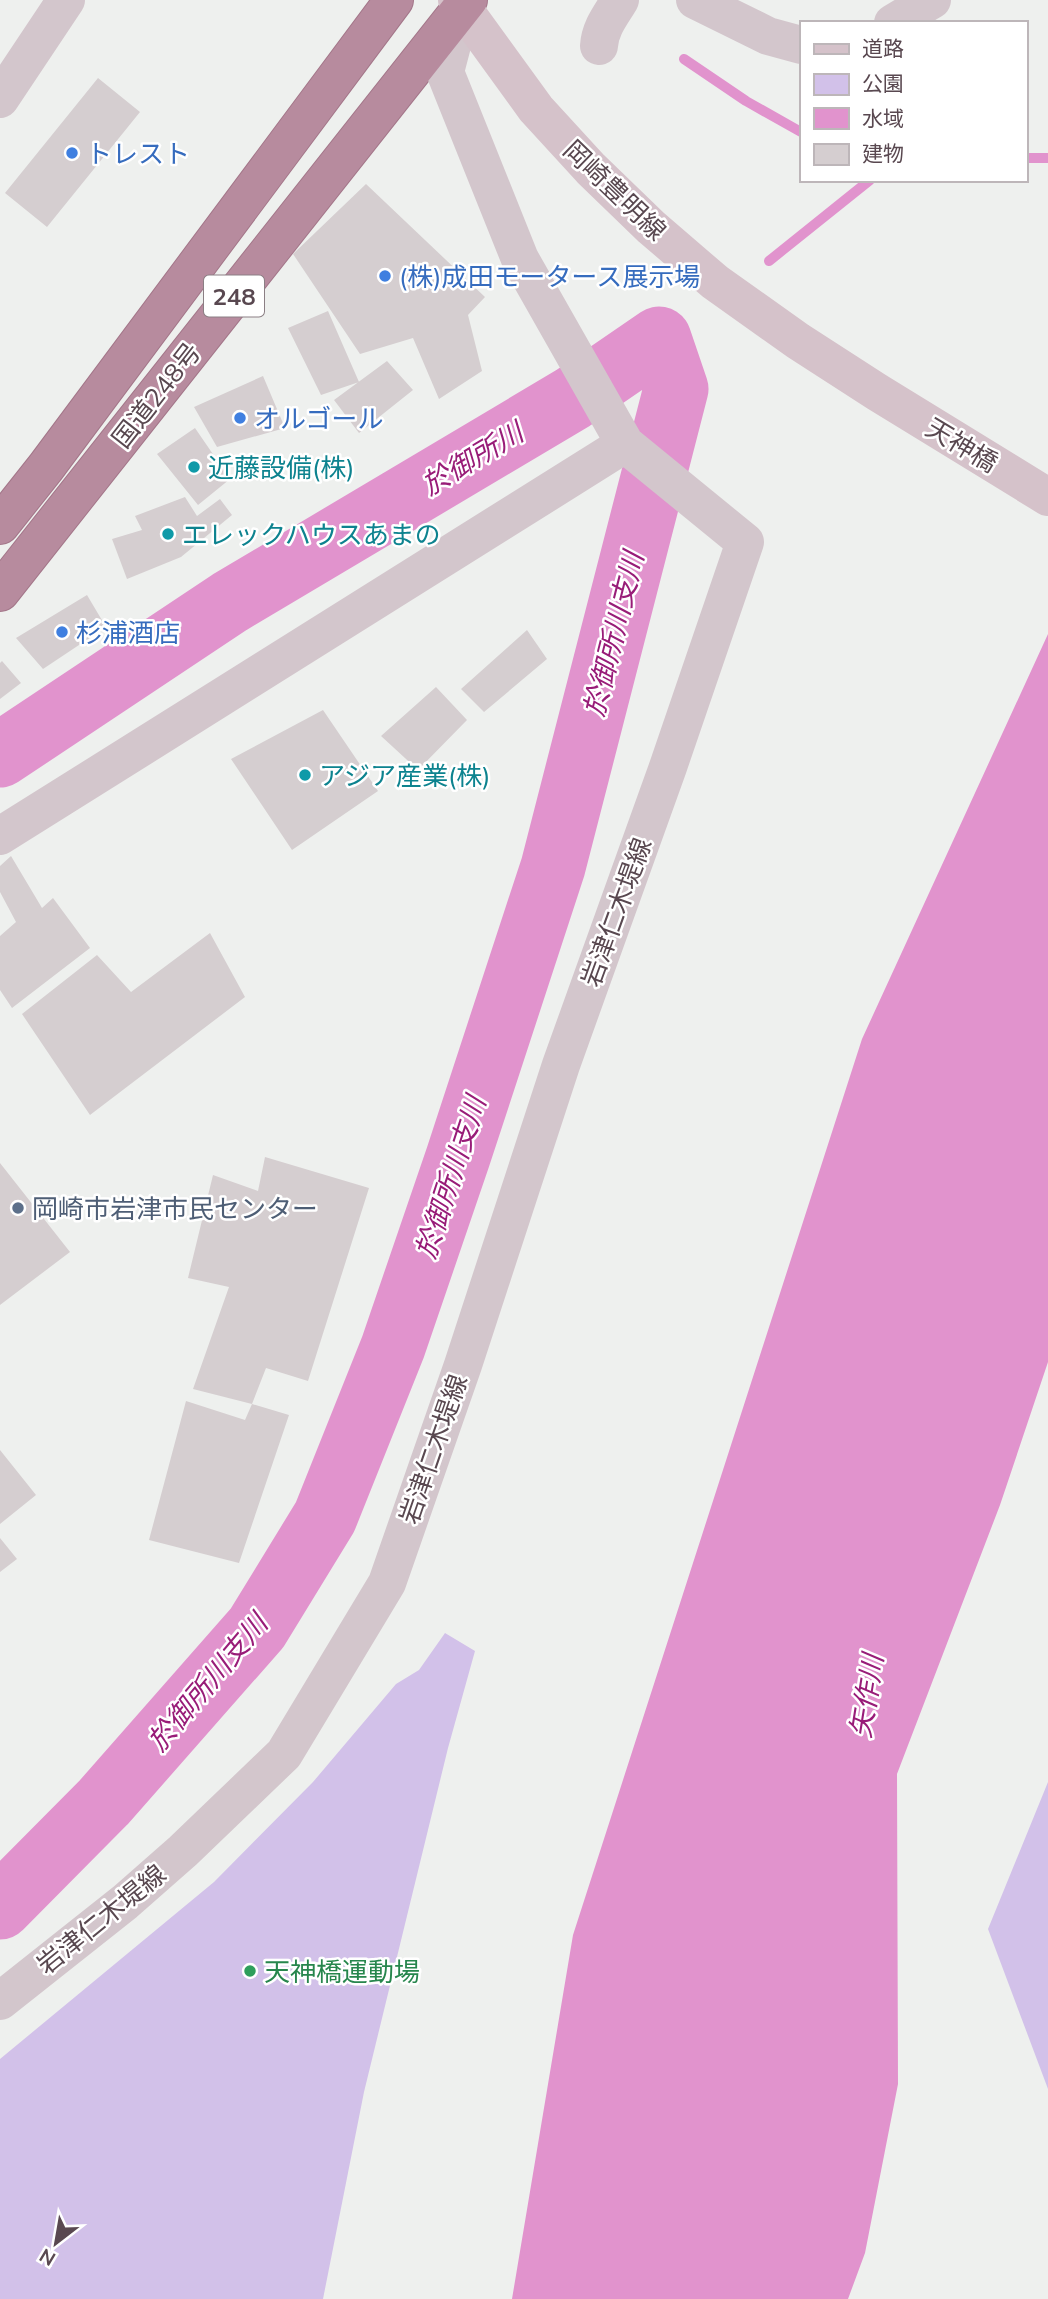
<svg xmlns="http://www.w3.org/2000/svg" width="1048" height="2299" viewBox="0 0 1048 2299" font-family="Mulish,'Noto Sans JP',sans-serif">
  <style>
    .green { fill: #d2c1e9 }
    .water { fill: #e193cd }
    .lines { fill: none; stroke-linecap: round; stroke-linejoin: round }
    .stream { stroke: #e193cd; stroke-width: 10 }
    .river { stroke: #e193cd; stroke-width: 65 }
    .building { fill: #d5ced0 }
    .highway-casing { stroke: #a37689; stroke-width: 40 }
    .street { stroke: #d3c6cc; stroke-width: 38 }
    .secondary { stroke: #d5c2ca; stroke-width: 38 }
    .highway { stroke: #b78b9e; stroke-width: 38 }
    .shop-dot { fill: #3f7fe0; stroke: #fff; stroke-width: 2.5 }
    .culture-dot { fill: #0f9aa8; stroke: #fff; stroke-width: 2.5 }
    .service-dot { fill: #5c6f8a; stroke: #fff; stroke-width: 2.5 }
    .leisure-dot { fill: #2e9e5b; stroke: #fff; stroke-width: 2.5 }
    .labels { text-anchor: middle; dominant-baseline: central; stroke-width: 5; stroke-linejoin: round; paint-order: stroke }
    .shield { fill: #fff; stroke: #8b7f84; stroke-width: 2 }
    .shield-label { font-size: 24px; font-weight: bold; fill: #594850 }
    .shop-label { font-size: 26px; fill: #366cbe; stroke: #fff; text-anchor: start }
    .street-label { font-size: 26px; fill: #594850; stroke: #fff }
    .culture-label { font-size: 26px; fill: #0d838f; stroke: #fff; text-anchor: start }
    .service-label { font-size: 26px; fill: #4e5e75; stroke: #fff; text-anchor: start }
    .leisure-label { font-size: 26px; fill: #27864d; stroke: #fff; text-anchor: start }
    .water-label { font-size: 28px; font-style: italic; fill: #981c78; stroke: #fff }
  </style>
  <rect width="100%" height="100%" fill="#eef0ee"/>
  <path class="green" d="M 445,1633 L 475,1651 L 448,1748 L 364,2092 L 323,2299 L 0,2299 L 0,2059 L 214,1882 L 313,1782 L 396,1684 L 419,1670 Z
    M 1048,1782 L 1048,2089 L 988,1929 Z"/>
  <path class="water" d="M 1048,634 L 1048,1362 L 1000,1505 L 897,1774 L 898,2084 L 865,2253 L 848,2299 L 512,2299 L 573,1935 L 862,1039 Z"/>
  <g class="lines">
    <path class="stream" d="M 684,59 L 746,101 L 801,132
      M 1025,158 L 1048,158
      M 769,261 L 870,180
      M 659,339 L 681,326"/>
    <path class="river" d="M 0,755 L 230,602 L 573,398 L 659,339 L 676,389 L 553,867 L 458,1157 L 393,1347 L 325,1517 L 257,1628 L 104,1802 L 0,1907"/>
  </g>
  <path class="building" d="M 98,78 L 140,112 L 47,227 L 5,193 Z
    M 366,184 L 485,297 L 468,315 L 482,371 L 439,399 L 413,338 L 360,354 L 293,254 Z
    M 328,311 L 359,382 L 321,395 L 288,328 Z
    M 387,361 L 413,390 L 359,433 L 334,400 Z
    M 263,376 L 285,428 L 217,447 L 194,407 Z
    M 195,428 L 230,479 L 198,505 L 157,454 Z
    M 185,497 L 197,516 L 220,499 L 232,515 L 181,557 L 127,579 L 112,539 L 142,530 L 135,516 Z
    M 87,595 L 106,627 L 43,669 L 16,638 Z
    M 527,630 L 547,659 L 484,712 L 461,689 Z
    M 2,661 L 21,683 L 0,699 L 0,663 Z
    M 436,687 L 467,720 L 418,770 L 381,736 Z
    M 323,710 L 378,791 L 292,850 L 231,759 Z
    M 11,856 L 42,908 L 53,898 L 90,948 L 12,1008 L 0,990 L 0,936 L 16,922 L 0,892 L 0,866 Z
    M 210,933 L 245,997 L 90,1115 L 22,1014 L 97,955 L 131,992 Z
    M 265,1157 L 369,1188 L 308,1381 L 266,1368 L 252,1404 L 193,1389 L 229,1287 L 188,1278 L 213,1175 L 258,1191 Z
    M 0,1163 L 70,1252 L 0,1305 Z
    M 186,1401 L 245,1420 L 252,1404 L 289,1415 L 239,1563 L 149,1540 Z
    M 0,1450 L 36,1495 L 0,1524 Z
    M 0,1538 L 17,1559 L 0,1572 Z"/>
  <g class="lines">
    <defs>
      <path id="highway" d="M 0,525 L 46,467 L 394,0
        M 0,592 L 468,0"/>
    </defs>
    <use href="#highway" class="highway-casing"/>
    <path class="street" d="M 695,0 L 768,36 L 801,45
      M 893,23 L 932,0
      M 599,46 C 600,28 611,15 620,0
      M 0,99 L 66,0
      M 0,836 L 625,444
      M 0,2001 L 125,1902 L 183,1851 L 284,1754 L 387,1583 L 463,1365 L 561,1065 L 668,767 L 745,542 L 625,444 L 520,259 L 445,72 L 462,7"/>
    <path class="secondary" d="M 457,0 L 536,109 L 591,169 L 651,227 L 715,282 L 798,341 L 877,392 L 1048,497"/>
    <use href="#highway" class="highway"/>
  </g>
  <g class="shop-dot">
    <circle cx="72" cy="153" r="7"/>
    <circle cx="385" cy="276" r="7"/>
    <circle cx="240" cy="418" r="7"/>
    <circle cx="62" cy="632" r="7"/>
  </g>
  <g class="culture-dot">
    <circle cx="194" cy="467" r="7"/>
    <circle cx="168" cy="534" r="7"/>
    <circle cx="305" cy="775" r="7"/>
  </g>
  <circle class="service-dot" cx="18" cy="1208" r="7"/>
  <circle class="leisure-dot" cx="250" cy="1971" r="7"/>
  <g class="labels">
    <rect class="shield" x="204" y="275.5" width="60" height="41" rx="5"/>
    <g class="shield-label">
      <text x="234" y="296">248</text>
    </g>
    <g class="shop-label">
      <text x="86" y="153">トレスト</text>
      <text x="399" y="276">(株)成田モータース展示場</text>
      <text x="254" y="418">オルゴール</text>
      <text x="76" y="632">杉浦酒店</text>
    </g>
    <g class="street-label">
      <text transform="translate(615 190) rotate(44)">岡崎豊明線</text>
      <text transform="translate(156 395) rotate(-52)">国道248号</text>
      <text transform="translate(962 445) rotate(31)">天神橋</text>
      <text transform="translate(616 912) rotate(-70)">岩津仁木堤線</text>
      <text transform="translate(433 1449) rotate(-71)">岩津仁木堤線</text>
      <text transform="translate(101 1919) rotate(-39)">岩津仁木堤線</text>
    </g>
    <g class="culture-label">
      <text x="208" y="467">近藤設備(株)</text>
      <text x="182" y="534">エレックハウスあまの</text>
      <text x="319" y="775">アジア産業(株)</text>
    </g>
    <g class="service-label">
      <text x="32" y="1208">岡崎市岩津市民センター</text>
    </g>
    <g class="leisure-label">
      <text x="264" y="1971">天神橋運動場</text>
    </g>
    <g class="water-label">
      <text transform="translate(472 458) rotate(-31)">於御所川</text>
      <text transform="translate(613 634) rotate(-76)">於御所川支川</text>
      <text transform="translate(450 1177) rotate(-72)">於御所川支川</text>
      <text transform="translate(207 1682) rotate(-50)">於御所川支川</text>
      <text transform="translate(866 1696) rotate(-81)">矢作川</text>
    </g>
  </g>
  <rect x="800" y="21" width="228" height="161" fill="#ffffff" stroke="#bdb6b9" stroke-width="2"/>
  <rect x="814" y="44" width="35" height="10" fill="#d5c2ca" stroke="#bdb6b9" stroke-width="2"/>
  <text x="862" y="56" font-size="21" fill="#594850">道路</text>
  <rect x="814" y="74" width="35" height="21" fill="#d2c1e9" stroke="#bdb6b9" stroke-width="2"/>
  <text x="862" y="91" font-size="21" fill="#594850">公園</text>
  <rect x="814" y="108" width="35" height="21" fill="#e193cd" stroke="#bdb6b9" stroke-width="2"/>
  <text x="862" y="126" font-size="21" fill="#594850">水域</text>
  <rect x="814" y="144" width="35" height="21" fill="#d5ced0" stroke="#bdb6b9" stroke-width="2"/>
  <text x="862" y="161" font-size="21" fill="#594850">建物</text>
  <g transform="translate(56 2243) rotate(211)" stroke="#ffffff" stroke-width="5" paint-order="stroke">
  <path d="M0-5L12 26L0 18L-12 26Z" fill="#594850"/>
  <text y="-10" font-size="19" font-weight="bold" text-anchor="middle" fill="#594850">N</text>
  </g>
</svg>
